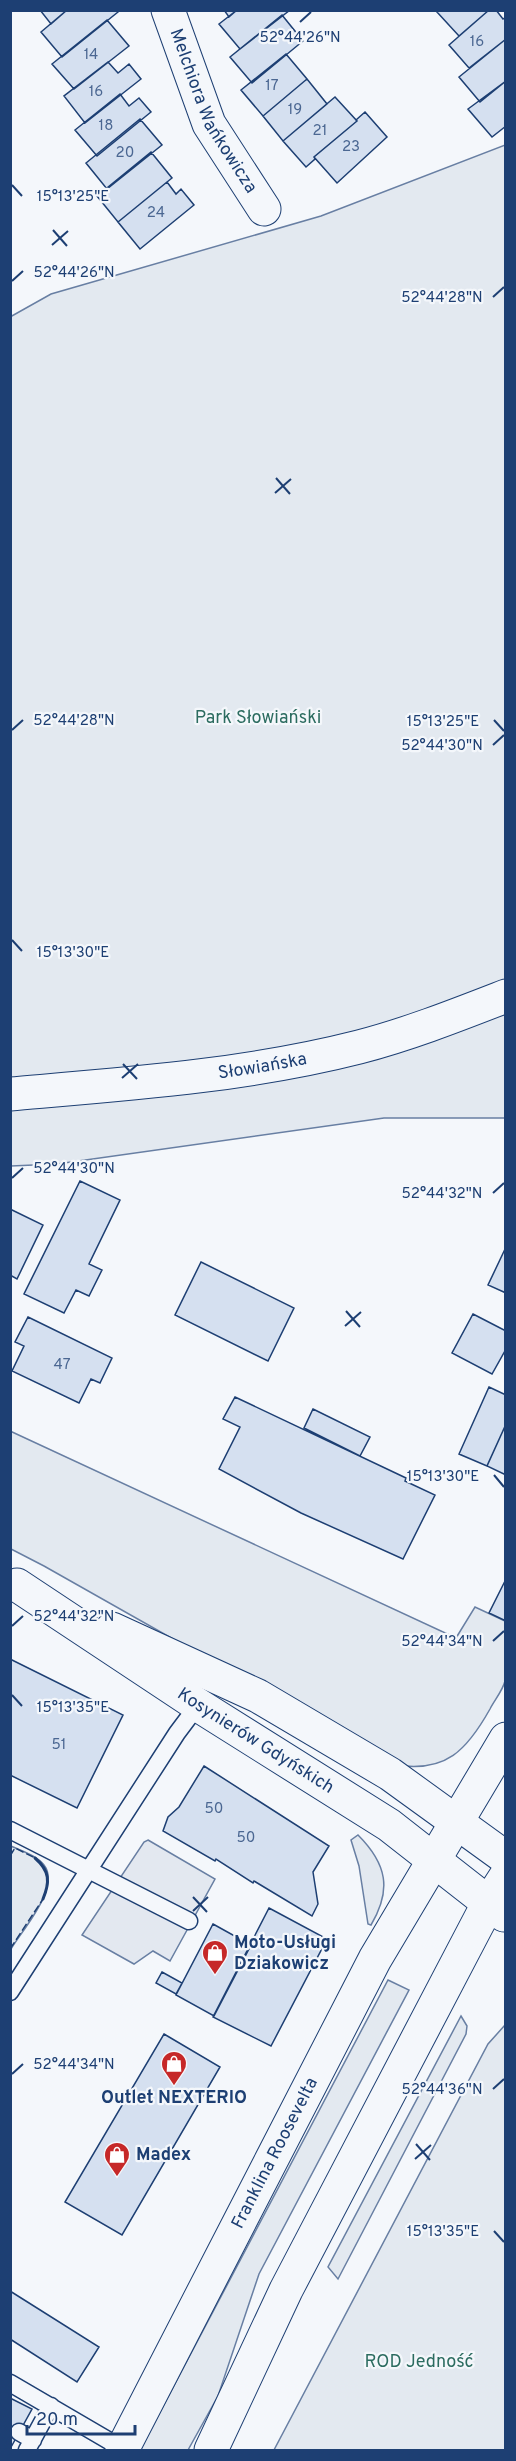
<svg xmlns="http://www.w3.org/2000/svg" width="516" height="2461" viewBox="0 0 516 2461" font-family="Overpass,sans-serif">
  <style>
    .green { fill: #e3e9f0; stroke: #687fa3; stroke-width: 1.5 }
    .parking { fill: #e3e8f0; stroke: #687fa3; stroke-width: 1.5 }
    .building { fill: #d5e0f0; stroke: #1d3f73; stroke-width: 1.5 }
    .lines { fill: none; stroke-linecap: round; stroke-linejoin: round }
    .lane-casing { stroke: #1d3f73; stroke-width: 19 }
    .street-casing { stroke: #1d3f73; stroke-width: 35 }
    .secondary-casing { stroke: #1d3f73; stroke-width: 35 }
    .lane { stroke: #f4f7fb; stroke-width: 16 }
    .street { stroke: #f4f7fb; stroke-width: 33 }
    .secondary { stroke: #f4f7fb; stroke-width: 33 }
    .fence { stroke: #1d3f73; stroke-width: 1.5; stroke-dasharray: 8 3; stroke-linecap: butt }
    .wall { stroke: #1d3f73; stroke-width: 3 }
    .ticks { fill: none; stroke: #1d3f73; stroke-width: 2 }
    .labels { text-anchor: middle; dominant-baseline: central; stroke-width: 4.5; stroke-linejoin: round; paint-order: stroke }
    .number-label { font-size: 15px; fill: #4b6792 }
    .street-label { font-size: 18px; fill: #1d3f73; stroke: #f4f7fb }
    .park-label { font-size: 18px; fill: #2c6c60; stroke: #f4f7fb }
    .poi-label { font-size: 18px; font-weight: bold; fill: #1d3f73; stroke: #f4f7fb; text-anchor: start }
    .ticks-label { font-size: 15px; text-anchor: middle; fill: #1d3f73; stroke: #f4f7fb; stroke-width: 4.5; stroke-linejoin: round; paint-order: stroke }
  </style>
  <rect width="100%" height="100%" fill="#f4f7fb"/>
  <path class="green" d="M 505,145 L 505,1118 L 384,1118 L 57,1164 L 11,1166 L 10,317 L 51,294 L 321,216 Z
    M 10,1431 L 456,1638 L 475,1607 L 505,1621 C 505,1636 509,1668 505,1681 C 503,1690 494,1701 490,1709 C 467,1750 446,1773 396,1765 L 44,1566 L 11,1549 Z
    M 358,1835 C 387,1864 392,1890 371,1925 L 368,1924 L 359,1866 L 351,1840 Z
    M 11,1846 C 21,1851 36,1855 44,1865 C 61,1887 23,1929 11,1949 Z
    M 388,1980 L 409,1990 L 259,2274 L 218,2396 L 188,2450 L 140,2450 Z
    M 461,2016 L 467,2026 L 466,2034 L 338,2279 L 328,2267 Z
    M 505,2025 L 505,2450 L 274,2450 L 488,2044 Z"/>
  <path class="parking" d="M 148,1840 L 215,1879 L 170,1961 L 153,1951 L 134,1964 L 82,1935 L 144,1842 Z"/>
  <path class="building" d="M 40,10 L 67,10 L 51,24 Z
    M 67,10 L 116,10 L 118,12 L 62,57 L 41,32 Z
    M 224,10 L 237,10 L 229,17 Z
    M 237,10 L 290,10 L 240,49 L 219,24 Z
    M 439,10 L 489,10 L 459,36 L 437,12 Z
    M 489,10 L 496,10 L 503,19 L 506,17 L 506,39 L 469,68 L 449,45 Z
    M 282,15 L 303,41 L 252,83 L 230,57 Z
    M 107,20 L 129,46 L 74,89 L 52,64 Z
    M 506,39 L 506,81 L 480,102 L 459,77 Z
    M 286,54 L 307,79 L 263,116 L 241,90 Z
    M 108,62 L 118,73 L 129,64 L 141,79 L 85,123 L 64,96 Z
    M 307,79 L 327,104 L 283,141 L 263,116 Z
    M 506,81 L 506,126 L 492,137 L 468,109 Z
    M 120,94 L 129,106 L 139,98 L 151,112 L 97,156 L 75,130 Z
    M 335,97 L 357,121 L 314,157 L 315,159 L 306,167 L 283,141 Z
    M 365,112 L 387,137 L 337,183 L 314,157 L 357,121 L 356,120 Z
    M 140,119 L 162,145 L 107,189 L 86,163 Z
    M 151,152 L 172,178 L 118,222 L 97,196 Z
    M 167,182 L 176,194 L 181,189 L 194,205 L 140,249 L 118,222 Z
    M 80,1181 L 120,1200 L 89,1264 L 102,1270 L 89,1296 L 76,1290 L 64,1313 L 24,1294 Z
    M 10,1209 L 43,1225 L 17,1279 L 10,1275 Z
    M 506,1247 L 506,1293 L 488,1285 Z
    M 201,1262 L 294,1308 L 268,1361 L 175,1315 Z
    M 473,1314 L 506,1331 L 506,1349 L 492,1374 L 452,1353 Z
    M 28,1317 L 112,1358 L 100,1383 L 91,1379 L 79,1403 L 12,1371 L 24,1346 L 15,1342 Z
    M 489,1387 L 506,1395 L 506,1424 L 487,1466 L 459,1454 Z
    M 235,1397 L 406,1478 L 405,1481 L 435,1495 L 403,1559 L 301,1513 L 219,1469 L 240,1427 L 223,1419 Z
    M 313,1409 L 370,1437 L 360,1456 L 304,1428 Z
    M 506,1424 L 506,1475 L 487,1466 Z
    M 506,1579 L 506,1621 L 489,1613 Z
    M 10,1659 L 123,1715 L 77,1808 L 10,1775 Z
    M 204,1766 L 329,1846 L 313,1872 L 318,1904 L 312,1916 L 254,1881 L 253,1883 L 216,1859 L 215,1861 L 163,1831 L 168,1817 L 179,1807 Z
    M 269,1908 L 327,1939 L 271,2046 L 213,2017 Z
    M 213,1924 L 251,1945 L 214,2016 L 176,1995 Z
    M 162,1972 L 182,1983 L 176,1994 L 156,1983 Z
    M 164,2034 L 220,2067 L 122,2235 L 65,2202 Z
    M 10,2291 L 99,2347 L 77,2382 L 10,2339 Z
    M 10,2398 L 32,2409 L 10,2449 Z"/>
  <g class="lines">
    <defs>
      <path id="lane" d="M 10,1830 L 189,1921
        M 10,1992 L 177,1733 L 198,1705
        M 10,2383 L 123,2449
        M 19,2432 L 33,2440
        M 27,2450 L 51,2406"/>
      <g id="street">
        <path id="s1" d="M 168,10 L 209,124 L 264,209"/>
        <path id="s2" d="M 10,1094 C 127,1084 245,1076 359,1047 C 409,1034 457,1015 506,996"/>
      </g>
      <g id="secondary">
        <path id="s3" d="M 17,1585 L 198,1705 L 389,1825 L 504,1915"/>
        <path d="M 112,1629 L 258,1696 L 390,1774 L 506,1858"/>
        <path id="s4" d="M 122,2450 L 375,1959 L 506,1739"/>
        <path d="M 211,2450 L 286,2290 L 488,1904 L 506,1876"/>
      </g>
    </defs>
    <use href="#lane" class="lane-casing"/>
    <use href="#street" class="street-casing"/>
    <use href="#secondary" class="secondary-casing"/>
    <use href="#lane" class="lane"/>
    <use href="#street" class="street"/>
    <use href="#secondary" class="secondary"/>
    <path class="fence" d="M 10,1856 L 15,1848 L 35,1858
      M 10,1949 L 43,1899"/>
    <path class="wall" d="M 35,1858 C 50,1871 50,1882 43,1899"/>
  </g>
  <path class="ticks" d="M 300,22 L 311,12M 12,185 L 22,196M 53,230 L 67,246M 52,245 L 68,231M 12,281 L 23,271M 493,297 L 504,287M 276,478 L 290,494M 275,493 L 291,479M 494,720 L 504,731M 12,730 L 23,720M 493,745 L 504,735M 12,940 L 22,951M 123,1064 L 137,1079M 122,1078 L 138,1064M 12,1178 L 23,1168M 493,1193 L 504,1183M 346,1311 L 360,1327M 345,1326 L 361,1312M 494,1475 L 504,1487M 12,1626 L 23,1616M 493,1641 L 504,1631M 12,1695 L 22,1706M 193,1897 L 207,1912M 193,1911 L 208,1897M 12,2074 L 23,2064M 493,2089 L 504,2079M 416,2144 L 430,2160M 415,2159 L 431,2145M 494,2231 L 504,2242"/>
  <defs>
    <symbol id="shop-pin" viewBox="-11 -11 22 30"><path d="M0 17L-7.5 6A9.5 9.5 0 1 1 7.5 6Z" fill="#c62828" stroke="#f4f7fb"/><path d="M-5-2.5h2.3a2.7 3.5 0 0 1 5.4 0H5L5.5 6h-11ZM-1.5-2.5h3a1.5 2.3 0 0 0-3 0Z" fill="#fff"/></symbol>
  </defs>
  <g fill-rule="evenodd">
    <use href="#shop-pin" x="200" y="1938" width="30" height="40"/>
    <use href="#shop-pin" x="159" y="2049" width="30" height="40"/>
    <use href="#shop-pin" x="102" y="2140" width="30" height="40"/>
  </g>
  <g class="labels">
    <g class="number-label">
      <text x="477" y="42">16</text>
      <text x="91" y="55">14</text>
      <text x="272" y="86">17</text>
      <text x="96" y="92">16</text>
      <text x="295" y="110">19</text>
      <text x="106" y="126">18</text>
      <text x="320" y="131">21</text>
      <text x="351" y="147">23</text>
      <text x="125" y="153">20</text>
      <text x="156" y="213">24</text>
      <text x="62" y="1365">47</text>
      <text x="59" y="1745">51</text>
      <text x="214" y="1809">50</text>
      <text x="246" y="1838">50</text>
    </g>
    <g class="street-label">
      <text stroke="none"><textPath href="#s1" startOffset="111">Melchiora Wańkowicza</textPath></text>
      <text stroke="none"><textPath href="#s2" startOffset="254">Słowiańska</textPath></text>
      <text stroke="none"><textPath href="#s3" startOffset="285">Kosynierów Gdyńskich</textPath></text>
      <text stroke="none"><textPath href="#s4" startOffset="334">Franklina Roosevelta</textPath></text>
    </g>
    <g class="park-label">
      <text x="258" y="718">Park Słowiański</text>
      <text x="419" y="2362">ROD Jedność</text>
    </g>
    <g class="poi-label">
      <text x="234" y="1943">Moto-Usługi<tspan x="234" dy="21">Dziakowicz</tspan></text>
      <text x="174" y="2098" text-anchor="middle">Outlet NEXTERIO</text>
      <text x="136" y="2155">Madex</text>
    </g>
  </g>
  <g class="ticks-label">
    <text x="300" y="42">52°44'26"N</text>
    <text x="73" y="201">15°13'25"E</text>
    <text x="74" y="277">52°44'26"N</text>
    <text x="442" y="302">52°44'28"N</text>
    <text x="74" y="725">52°44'28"N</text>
    <text x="443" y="726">15°13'25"E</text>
    <text x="442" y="750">52°44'30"N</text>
    <text x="73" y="957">15°13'30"E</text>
    <text x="74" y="1173">52°44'30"N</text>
    <text x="442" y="1198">52°44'32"N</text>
    <text x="443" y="1481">15°13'30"E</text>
    <text x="74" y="1621">52°44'32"N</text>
    <text x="442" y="1646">52°44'34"N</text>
    <text x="73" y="1712">15°13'35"E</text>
    <text x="74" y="2069">52°44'34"N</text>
    <text x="442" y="2094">52°44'36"N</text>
    <text x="443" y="2236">15°13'35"E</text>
  </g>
  <rect width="516" height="2461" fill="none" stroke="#1d3f73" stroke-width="24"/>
  <path d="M27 2425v9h108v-9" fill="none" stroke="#1d3f73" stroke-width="3"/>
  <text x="36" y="2425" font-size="18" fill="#1d3f73" stroke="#f4f7fb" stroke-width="4.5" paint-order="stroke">20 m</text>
</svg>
